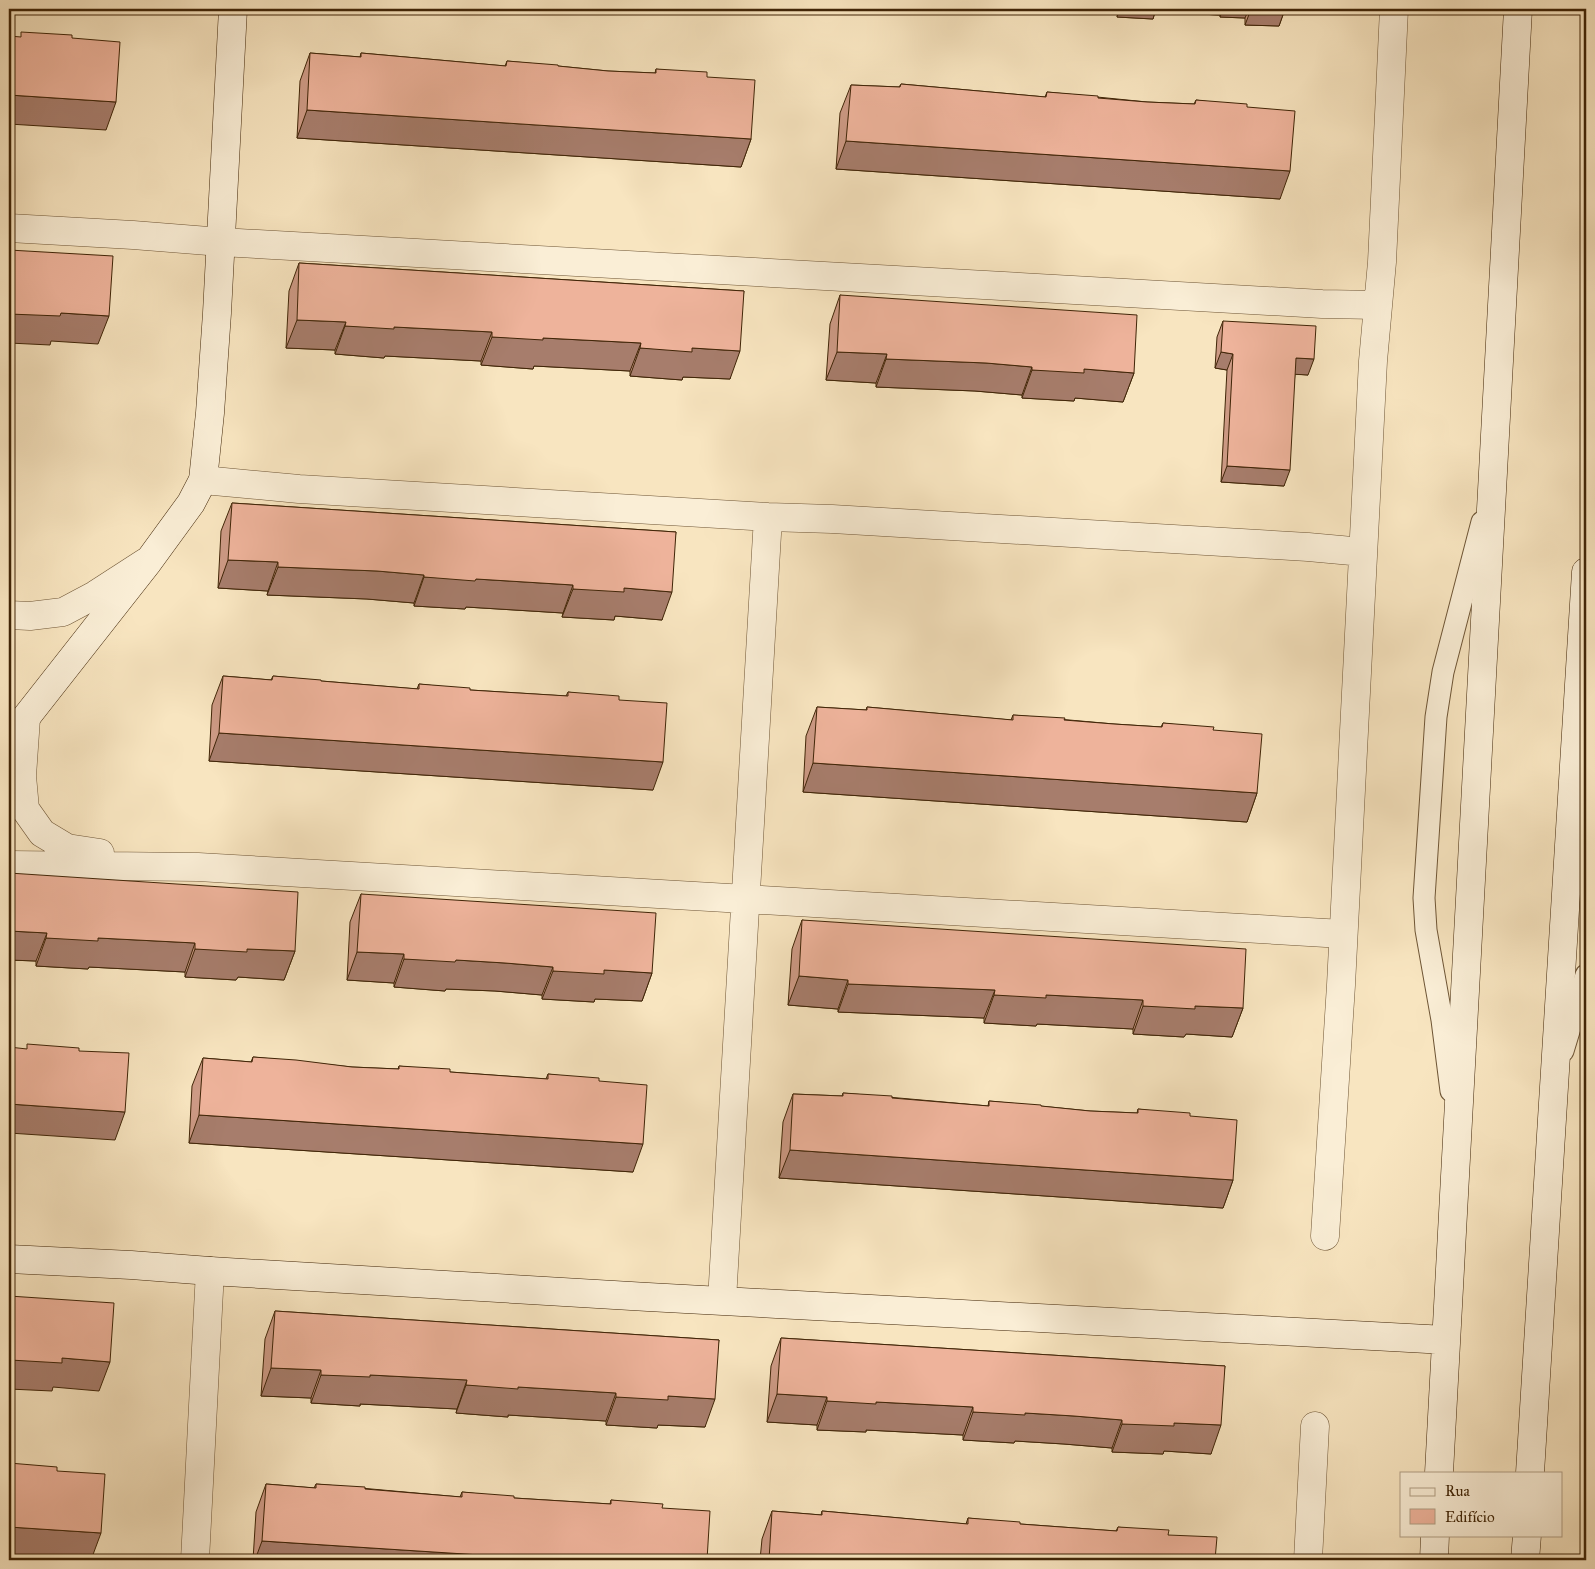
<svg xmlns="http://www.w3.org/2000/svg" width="1595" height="1569" viewBox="0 0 1595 1569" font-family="'IM FELL Great Primer',serif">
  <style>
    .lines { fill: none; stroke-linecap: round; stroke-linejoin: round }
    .lane-casing { stroke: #6e5535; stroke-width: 23 }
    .street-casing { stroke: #6e5535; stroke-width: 29 }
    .secondary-casing { stroke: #402507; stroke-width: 29 }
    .lane { stroke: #faeed6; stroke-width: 21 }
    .street { stroke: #faeed6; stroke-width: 28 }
    .secondary { stroke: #faeed6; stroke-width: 28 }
    .wall { fill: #cd9a85; stroke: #402507 }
    .shaded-wall { fill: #a77d6c; stroke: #402507 }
    .building { fill: #eeb39b; stroke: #402507 }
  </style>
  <rect width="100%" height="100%" fill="#f8e5c0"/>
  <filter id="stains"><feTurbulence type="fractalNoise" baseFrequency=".004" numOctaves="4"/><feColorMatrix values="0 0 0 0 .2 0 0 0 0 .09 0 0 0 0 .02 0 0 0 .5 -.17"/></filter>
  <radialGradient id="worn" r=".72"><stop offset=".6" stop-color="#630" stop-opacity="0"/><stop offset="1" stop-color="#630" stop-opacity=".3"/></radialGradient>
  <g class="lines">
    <defs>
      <path id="lane" d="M 1563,1051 L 1586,975
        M 1451,1091 L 1442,1020 L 1426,930 L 1424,898 L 1436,717 L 1443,672 L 1482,522"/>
      <path id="street" d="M 9,228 L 133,235 L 221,242 L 1322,304 L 1378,305
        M 203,480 L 299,489 L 768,517 L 832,519 L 1308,547 L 1363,552
        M 9,615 L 30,616 L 63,612 L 95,595 L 146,562
        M 26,718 L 22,776 L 25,809 L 42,833 L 67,848 L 100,853
        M 9,865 L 198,867 L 1343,934
        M 1325,1236 L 1341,985 L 1373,361 L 1382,262 L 1394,9
        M 722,1300 L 768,517
        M 195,1560 L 210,1271
        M 1308,1560 L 1315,1426"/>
      <path id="secondary" d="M 9,739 L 148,562 L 191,503 L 203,480 L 210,413 L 217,313 L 233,9
        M 9,1259 L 131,1265 L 210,1271 L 648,1297 L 1446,1340
        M 1439,1473 L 1518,9
        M 1530,1473 L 1586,572
        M 1434,1560 L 1435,1535
        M 1525,1560 L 1527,1535"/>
    </defs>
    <use href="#lane" class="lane-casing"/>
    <use href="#street" class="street-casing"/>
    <use href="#secondary" class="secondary-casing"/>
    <use href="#lane" class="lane"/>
    <use href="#street" class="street"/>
    <use href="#secondary" class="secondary"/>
  </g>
  <path class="wall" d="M 1118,9 L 1285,9 L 1279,26 L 1245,25 L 1245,18 L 1220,17 L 1220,15 L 1155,12 L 1153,19 L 1117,17 Z
    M 310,53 L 360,57 L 361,53 L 505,66 L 507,61 L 608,71 L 655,73 L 656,69 L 707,77 L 751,139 L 741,167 L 297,138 L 300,81 Z
    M 901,84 L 1045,97 L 1047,92 L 1147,102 L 1194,104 L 1196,100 L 1247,107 L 1280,199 L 836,169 L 840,113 L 851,85 L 899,87 Z
    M 299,263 L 744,291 L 730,379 L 683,377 L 682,380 L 630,376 L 630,371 L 534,366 L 533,369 L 481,365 L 481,361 L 385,356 L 384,358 L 335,354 L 335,350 L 286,348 L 289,291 Z
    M 840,295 L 1134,373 L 1123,402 L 1075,398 L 1074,401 L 1022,398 L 1022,395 L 975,391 L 876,387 L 876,383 L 826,380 L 830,324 Z
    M 1223,321 L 1308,375 L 1295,374 L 1284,486 L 1221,482 L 1227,370 L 1215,368 L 1217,337 Z
    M 232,503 L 676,532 L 662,620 L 615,616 L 614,620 L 562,617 L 563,613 L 466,607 L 465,609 L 414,606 L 414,603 L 367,599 L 267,595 L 268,591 L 218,588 L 221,531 Z
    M 223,676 L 271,680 L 273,676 L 321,681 L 417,689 L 419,684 L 470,690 L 566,696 L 568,692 L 619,700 L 653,790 L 209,761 L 212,705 Z
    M 817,707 L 866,710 L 867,707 L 1011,720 L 1013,715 L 1114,724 L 1161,727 L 1163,723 L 1213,730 L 1257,793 L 1247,822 L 803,792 L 806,736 Z
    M 9,873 L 295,951 L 284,980 L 238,977 L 236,980 L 185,977 L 185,972 L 89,967 L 88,969 L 36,966 L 36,961 L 9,960 Z
    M 361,894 L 652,973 L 642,1001 L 595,999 L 594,1002 L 542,999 L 542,995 L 495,991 L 446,989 L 445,991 L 394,987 L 394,983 L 347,980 L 350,922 Z
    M 802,920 L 1243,1008 L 1232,1037 L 1186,1034 L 1184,1037 L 1133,1034 L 1133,1029 L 1037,1024 L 1036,1026 L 984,1023 L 984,1018 L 838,1012 L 838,1009 L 788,1005 L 792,949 Z
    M 253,1057 L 352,1067 L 398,1069 L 399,1066 L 450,1072 L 546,1079 L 548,1074 L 599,1081 L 633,1172 L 189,1143 L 192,1086 L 203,1058 L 251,1062 Z
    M 843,1093 L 988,1106 L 989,1101 L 1090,1111 L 1137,1113 L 1138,1109 L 1190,1116 L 1233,1180 L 1223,1208 L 779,1178 L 783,1122 L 793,1094 L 842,1096 Z
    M 275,1311 L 719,1340 L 705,1427 L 658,1425 L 657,1428 L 606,1425 L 606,1421 L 508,1415 L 508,1417 L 456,1413 L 457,1409 L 360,1404 L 360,1406 L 311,1403 L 311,1398 L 261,1396 L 265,1339 Z
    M 781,1338 L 1225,1366 L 1211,1454 L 1164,1451 L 1163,1454 L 1112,1452 L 1112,1448 L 1064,1444 L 1015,1441 L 1014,1443 L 963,1440 L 963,1435 L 866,1430 L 866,1432 L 817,1430 L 817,1425 L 767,1422 L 771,1366 Z
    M 266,1484 L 314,1488 L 316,1484 L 460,1497 L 462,1492 L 514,1498 L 610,1504 L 611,1500 L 662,1508 L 707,1560 L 253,1560 L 256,1512 Z
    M 772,1511 L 821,1515 L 822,1511 L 966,1524 L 968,1518 L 1020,1524 L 1116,1531 L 1118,1527 L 1168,1535 L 1215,1560 L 760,1560 L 762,1539 Z"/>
  <path class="shaded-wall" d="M 981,9 L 1015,9 L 1014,11 Z
    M 1120,9 L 1222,9 L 1220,15 L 1155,12 L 1153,19 L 1117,17 Z
    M 1223,9 L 1249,9 L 1245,18 L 1220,17 Z
    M 1251,9 L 1285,9 L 1279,26 L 1245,25 Z
    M 9,95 L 116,102 L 106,130 L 9,124 Z
    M 307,110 L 751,139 L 741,167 L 297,138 Z
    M 846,141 L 1290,171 L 1280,199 L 836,169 Z
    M 61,313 L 109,316 L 98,344 L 51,341 L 50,345 L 9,343 L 9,314 Z
    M 297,320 L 346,322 L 335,350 L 286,348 Z
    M 345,326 L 394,327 L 492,332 L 481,361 L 385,356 L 384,358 L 335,354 Z
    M 492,337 L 543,338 L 641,343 L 630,371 L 534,366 L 533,369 L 481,365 Z
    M 640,348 L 692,348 L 740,351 L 730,379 L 683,377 L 682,380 L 630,376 Z
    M 837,352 L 887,354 L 876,383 L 826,380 Z
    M 1221,352 L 1233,354 L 1227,370 L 1215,368 Z
    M 1296,358 L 1314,359 L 1308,375 L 1290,374 Z
    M 886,359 L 986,363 L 1032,367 L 1022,395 L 975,391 L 876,387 Z
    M 1084,369 L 1134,373 L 1123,402 L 1075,398 L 1074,401 L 1022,398 L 1032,370 Z
    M 1227,466 L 1290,470 L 1284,486 L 1221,482 Z
    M 228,560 L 278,562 L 268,591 L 218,588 Z
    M 278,567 L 377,571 L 424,575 L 414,603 L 367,599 L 267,595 Z
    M 424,577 L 476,579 L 573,585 L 563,613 L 466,607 L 465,609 L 414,606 Z
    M 624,588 L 672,592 L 662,620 L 615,616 L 614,620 L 562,617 L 573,589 Z
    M 219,733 L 663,762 L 653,790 L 209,761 Z
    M 813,763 L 1257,793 L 1247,822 L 803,792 Z
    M 9,931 L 47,933 L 36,961 L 9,960 Z
    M 46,938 L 98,938 L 195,943 L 185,972 L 89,967 L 88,969 L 36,966 Z
    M 195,949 L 247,949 L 295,951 L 284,980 L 238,977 L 236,980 L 185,977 Z
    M 357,952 L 404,954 L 394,983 L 347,980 Z
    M 404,959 L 456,960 L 505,963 L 553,967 L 542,995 L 495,991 L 446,989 L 445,991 L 394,987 Z
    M 604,970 L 652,973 L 642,1001 L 595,999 L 594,1002 L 542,999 L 553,971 Z
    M 799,976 L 848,980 L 838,1009 L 788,1005 Z
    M 848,984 L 995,990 L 984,1018 L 838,1012 Z
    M 994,995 L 1046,995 L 1143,1000 L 1133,1029 L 1037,1024 L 1036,1026 L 984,1023 Z
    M 1143,1006 L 1195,1006 L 1243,1008 L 1232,1037 L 1186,1034 L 1184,1037 L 1133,1034 Z
    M 9,1104 L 125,1112 L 115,1140 L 9,1133 Z
    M 199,1115 L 643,1144 L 633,1172 L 189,1143 Z
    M 790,1150 L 1233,1180 L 1223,1208 L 779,1178 Z
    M 62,1358 L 110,1362 L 99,1391 L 53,1387 L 52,1391 L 9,1389 L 9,1364 L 10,1360 Z
    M 271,1368 L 321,1370 L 311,1398 L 261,1396 Z
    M 321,1375 L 370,1375 L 467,1380 L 457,1409 L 360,1404 L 360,1406 L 311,1403 Z
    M 466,1385 L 518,1387 L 616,1393 L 606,1421 L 508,1415 L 508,1417 L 456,1413 Z
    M 777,1394 L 827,1397 L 817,1425 L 767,1422 Z
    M 668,1396 L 715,1399 L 705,1427 L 658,1425 L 657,1428 L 606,1425 L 616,1397 Z
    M 827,1401 L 876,1402 L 973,1407 L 963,1435 L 866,1430 L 866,1432 L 817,1430 Z
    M 973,1412 L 1025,1413 L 1074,1416 L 1122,1420 L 1112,1448 L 1064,1444 L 1015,1441 L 1014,1443 L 963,1440 Z
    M 1174,1423 L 1221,1425 L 1211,1454 L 1164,1451 L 1163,1454 L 1112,1452 L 1122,1424 Z
    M 9,1527 L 101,1533 L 91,1560 L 75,1560 L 9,1556 Z
    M 262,1541 L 558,1560 L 255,1560 Z"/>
  <path class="building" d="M 21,32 L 72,35 L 72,38 L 120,42 L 116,102 L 9,95 L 9,36 L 21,37 Z
    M 310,53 L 361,57 L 361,53 L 506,66 L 507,61 L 558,65 L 558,66 L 608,71 L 656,73 L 656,69 L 707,72 L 707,77 L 755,80 L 751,139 L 307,110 Z
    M 901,84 L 1046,97 L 1047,92 L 1098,96 L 1098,98 L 1147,102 L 1195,104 L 1196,100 L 1247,104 L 1247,107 L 1295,111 L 1290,171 L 846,141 L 851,85 L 900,87 Z
    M 9,250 L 113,256 L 109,316 L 61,313 L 60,316 L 9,314 Z
    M 299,263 L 744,291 L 740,351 L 692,348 L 692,352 L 640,348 L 641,343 L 543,338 L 543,340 L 492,337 L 492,332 L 394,327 L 394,329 L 345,326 L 346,322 L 297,320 Z
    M 840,295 L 1137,315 L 1134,373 L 1084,369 L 1084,373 L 1032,370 L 1032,367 L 986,363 L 886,359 L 887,354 L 837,352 Z
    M 1223,321 L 1316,326 L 1314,359 L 1296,358 L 1290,470 L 1227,466 L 1233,354 L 1221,352 Z
    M 232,503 L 676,532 L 672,592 L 624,588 L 624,592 L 573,589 L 573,585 L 476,579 L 475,581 L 424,577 L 424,575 L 377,571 L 278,567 L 278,562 L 228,560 Z
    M 223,676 L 272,680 L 273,676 L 321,680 L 321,681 L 419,689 L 419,684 L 470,688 L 470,690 L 568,696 L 568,692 L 619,696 L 619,700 L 667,703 L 663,762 L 219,733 Z
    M 817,707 L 867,710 L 867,707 L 1013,720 L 1013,715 L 1065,718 L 1064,720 L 1114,724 L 1162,727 L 1163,723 L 1214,727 L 1213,730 L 1262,734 L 1257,793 L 813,763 Z
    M 9,873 L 298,892 L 295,951 L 247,949 L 247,952 L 195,949 L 195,943 L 98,938 L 98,941 L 46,938 L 47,933 L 9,931 Z
    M 361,894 L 656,913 L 652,973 L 604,970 L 604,974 L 553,971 L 553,967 L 505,963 L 456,960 L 455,962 L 404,959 L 404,954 L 357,952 Z
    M 802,920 L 1246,949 L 1243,1008 L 1195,1006 L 1195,1009 L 1143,1006 L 1143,1000 L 1046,995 L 1046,998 L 994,995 L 995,990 L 848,984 L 848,980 L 799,976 Z
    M 27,1044 L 79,1048 L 79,1051 L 129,1053 L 125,1112 L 9,1104 L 9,1047 L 27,1049 Z
    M 253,1057 L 296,1060 L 352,1067 L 399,1069 L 399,1066 L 450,1069 L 450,1072 L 548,1079 L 548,1074 L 599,1078 L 599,1081 L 647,1085 L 643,1144 L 199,1115 L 203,1058 L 252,1062 Z
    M 843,1093 L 892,1096 L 892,1098 L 989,1106 L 989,1101 L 1041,1105 L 1041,1106 L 1090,1111 L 1138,1113 L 1138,1109 L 1190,1113 L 1190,1116 L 1237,1120 L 1233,1180 L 790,1150 L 793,1094 L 843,1096 Z
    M 9,1296 L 114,1303 L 110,1362 L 62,1358 L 62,1363 L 10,1360 L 10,1356 L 9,1356 Z
    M 275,1311 L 719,1340 L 715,1399 L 668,1396 L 668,1400 L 616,1397 L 616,1393 L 518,1387 L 518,1389 L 466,1385 L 467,1380 L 370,1375 L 370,1377 L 321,1375 L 321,1370 L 271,1368 Z
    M 781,1338 L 1225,1366 L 1221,1425 L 1174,1423 L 1174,1426 L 1122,1424 L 1122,1420 L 1074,1416 L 1025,1413 L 1025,1415 L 973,1412 L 973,1407 L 876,1402 L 876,1404 L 827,1401 L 827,1397 L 777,1394 Z
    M 9,1463 L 57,1467 L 57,1471 L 105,1474 L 101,1533 L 9,1527 Z
    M 266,1484 L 316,1488 L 316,1484 L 365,1487 L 365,1489 L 462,1497 L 462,1492 L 514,1496 L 514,1498 L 611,1504 L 611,1500 L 663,1504 L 662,1508 L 710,1511 L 707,1560 L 558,1560 L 262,1541 Z
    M 772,1511 L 822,1515 L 822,1511 L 968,1524 L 968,1518 L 1020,1522 L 1020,1524 L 1117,1531 L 1118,1527 L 1169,1530 L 1168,1535 L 1217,1537 L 1215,1560 L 769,1560 Z"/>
  <rect width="1595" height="1569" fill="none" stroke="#f8e5c0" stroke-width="30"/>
  <rect x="10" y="10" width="1575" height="1549" fill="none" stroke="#402507" stroke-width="2.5"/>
  <rect x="15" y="15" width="1565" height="1539" fill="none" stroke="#402507"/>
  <rect x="1400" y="1472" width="162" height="65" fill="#faeed6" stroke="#b09e83"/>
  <rect x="1410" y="1488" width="25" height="8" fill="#faeed6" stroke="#b09e83"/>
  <text x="1445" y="1496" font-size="15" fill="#402507">Rua</text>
  <rect x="1410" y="1509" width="25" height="15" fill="#eeb39b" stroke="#b09e83"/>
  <text x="1445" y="1522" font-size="15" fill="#402507">Edifício</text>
  <rect width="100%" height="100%" filter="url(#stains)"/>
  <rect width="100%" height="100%" fill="url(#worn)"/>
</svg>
